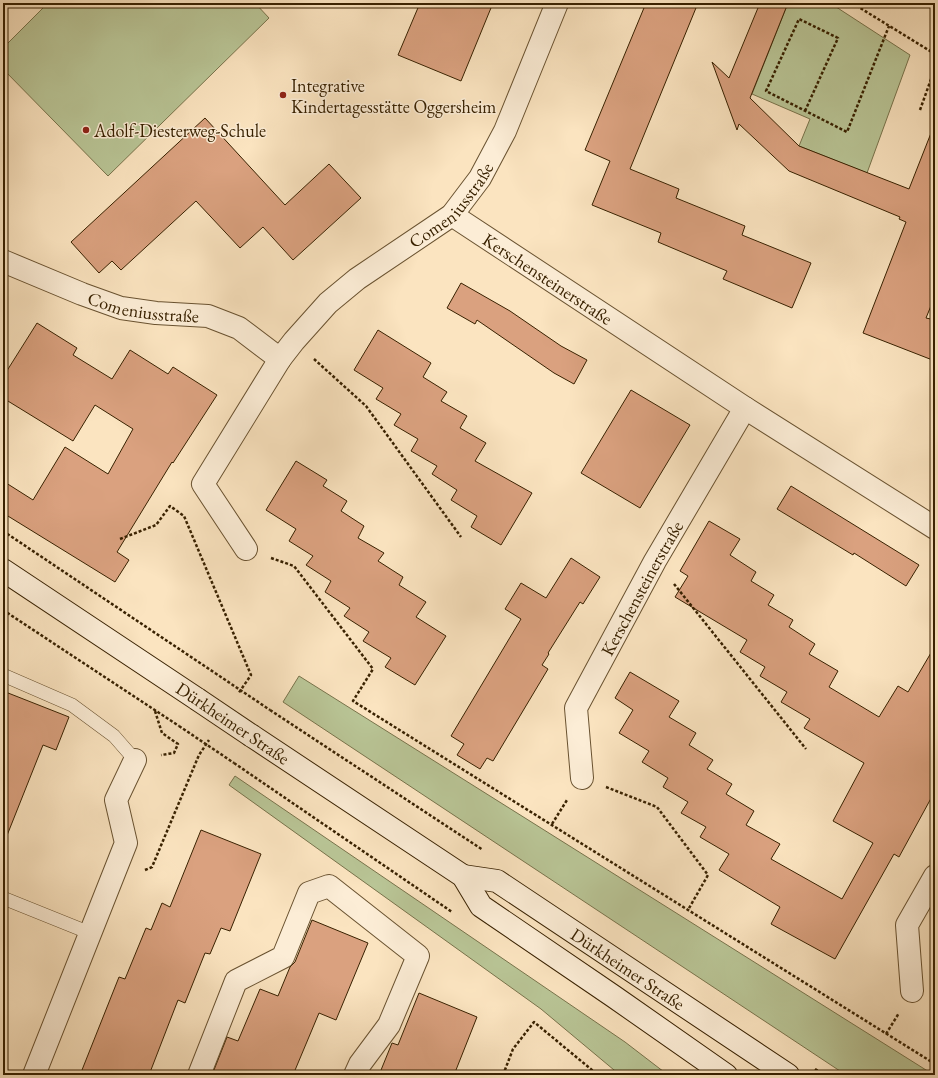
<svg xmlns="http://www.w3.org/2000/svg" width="938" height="1078" viewBox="0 0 938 1078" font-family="'EB Garamond',serif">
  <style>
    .green { fill: #b9c596; stroke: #78734b }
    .building { fill: #daa17f; stroke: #382100 }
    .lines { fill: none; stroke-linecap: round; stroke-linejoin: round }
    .lane-casing { stroke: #695230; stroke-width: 14 }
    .street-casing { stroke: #695230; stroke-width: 24 }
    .secondary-casing { stroke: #382100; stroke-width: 24 }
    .path { stroke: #382100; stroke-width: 2.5; stroke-dasharray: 3 2; stroke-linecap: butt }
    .lane { stroke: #fcedd6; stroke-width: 13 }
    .street { stroke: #fcedd6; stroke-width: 22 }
    .secondary { stroke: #fcedd6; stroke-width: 22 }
    .secondary-bridge-casing { stroke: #382100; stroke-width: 24; stroke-linecap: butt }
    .path-bridge { stroke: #382100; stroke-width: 2.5; stroke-dasharray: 3 2; stroke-linecap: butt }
    .secondary-bridge { stroke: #fcedd6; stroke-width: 22 }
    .poi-dot { fill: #8f2418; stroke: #fcedd6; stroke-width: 1.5 }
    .labels { text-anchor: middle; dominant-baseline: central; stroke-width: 3; stroke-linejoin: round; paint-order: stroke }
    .poi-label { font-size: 18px; fill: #382100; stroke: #fcedd6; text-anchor: start }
    .street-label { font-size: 18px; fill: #382100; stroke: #fcedd6 }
  </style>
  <rect width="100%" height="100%" fill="#fbe4c0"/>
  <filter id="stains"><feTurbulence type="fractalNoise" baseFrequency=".005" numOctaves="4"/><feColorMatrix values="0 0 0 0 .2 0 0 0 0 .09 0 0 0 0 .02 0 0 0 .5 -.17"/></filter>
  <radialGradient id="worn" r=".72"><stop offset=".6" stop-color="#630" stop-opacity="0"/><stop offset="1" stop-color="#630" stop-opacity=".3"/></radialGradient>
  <path class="green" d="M 48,3 L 255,3 L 269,18 L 108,176 L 3,69 L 3,48 Z
    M 788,3 L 830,3 L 910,55 L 867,173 L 799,146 L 810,119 L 752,94 Z
    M 299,676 L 934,1075 L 846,1075 L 283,702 Z
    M 235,776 L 625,1042 L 668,1075 L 620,1075 L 541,1009 L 229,785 Z"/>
  <path class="building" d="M 420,3 L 493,3 L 461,81 L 398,55 Z
    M 646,3 L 698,3 L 630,169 L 679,189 L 676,198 L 745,226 L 742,235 L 811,263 L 792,308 L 723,279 L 727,271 L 658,242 L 661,233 L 592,205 L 610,161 L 585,150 Z
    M 760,3 L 788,3 L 750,98 L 799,146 L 909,189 L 933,128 L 935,128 L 935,296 L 926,318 L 935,320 L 935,361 L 863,333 L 906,222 L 899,219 L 900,217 L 789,171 L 739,124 L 737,130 L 712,62 L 729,78 Z
    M 205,118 L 285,205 L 329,164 L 361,198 L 293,260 L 263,227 L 240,248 L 196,201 L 121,270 L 112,261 L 99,273 L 71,242 Z
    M 461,283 L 510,311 L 561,346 L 587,360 L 574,384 L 554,373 L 477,320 L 475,324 L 447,308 Z
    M 37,323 L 77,348 L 73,355 L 112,379 L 130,350 L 168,374 L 173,367 L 217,395 L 173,463 L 172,462 L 117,552 L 129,560 L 115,582 L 3,513 L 3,481 L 33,500 L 65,447 L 108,474 L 133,429 L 95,405 L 73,441 L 3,398 L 3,377 Z
    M 378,330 L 431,363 L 423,377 L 447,392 L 441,401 L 467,416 L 460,428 L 486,443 L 475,461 L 532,493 L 501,545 L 471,527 L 477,516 L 451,500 L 457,490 L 432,474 L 437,466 L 411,451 L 418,439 L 394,425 L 401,414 L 376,399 L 383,388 L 354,370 Z
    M 631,390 L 690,425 L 640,508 L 581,473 Z
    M 296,461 L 327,480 L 323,486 L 347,501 L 341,511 L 364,526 L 358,538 L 384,553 L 378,561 L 403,577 L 399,585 L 426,602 L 416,617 L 446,636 L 415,685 L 385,667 L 391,658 L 363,641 L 369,632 L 344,616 L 350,608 L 325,592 L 331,581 L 306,565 L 313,556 L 289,541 L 296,529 L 266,510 Z
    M 791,486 L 919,565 L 906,586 L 854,553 L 853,555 L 777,509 Z
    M 709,521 L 740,539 L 730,555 L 756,572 L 751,581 L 774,595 L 768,605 L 793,620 L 789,627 L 815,644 L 809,654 L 838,671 L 829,687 L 879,717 L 898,686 L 908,692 L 935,646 L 935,791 L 899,857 L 894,854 L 835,959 L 771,924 L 780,907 L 719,870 L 729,854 L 700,837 L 706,827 L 681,813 L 688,802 L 663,787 L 668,778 L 642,762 L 649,751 L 619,733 L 633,710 L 615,698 L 630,672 L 679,701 L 669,717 L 696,733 L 689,745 L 713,760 L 707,769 L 732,784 L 726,794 L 754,811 L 746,825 L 780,844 L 771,859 L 842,899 L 873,843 L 833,821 L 864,763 L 804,728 L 810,719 L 781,702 L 787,692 L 760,676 L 765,667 L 740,652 L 747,640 L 675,597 L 688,576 L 680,571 Z
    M 571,558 L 600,577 L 583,604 L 580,602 L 548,653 L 549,654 L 542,665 L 548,669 L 493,761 L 487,758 L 480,769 L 457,755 L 464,744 L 451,736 L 521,619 L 505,609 L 521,583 L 546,598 Z
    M 3,691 L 69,717 L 56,750 L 43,745 L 4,843 L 3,842 Z
    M 201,830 L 261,854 L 230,931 L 221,928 L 210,954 L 205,953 L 185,1003 L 178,1000 L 149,1075 L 80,1075 L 119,977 L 125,979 L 146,928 L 151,930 L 162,903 L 170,907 Z
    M 312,920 L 368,943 L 336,1020 L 319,1013 L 293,1075 L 212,1075 L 227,1037 L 238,1041 L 260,989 L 278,996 L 290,967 L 295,962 Z
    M 419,993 L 477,1017 L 454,1075 L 379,1075 L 392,1043 L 398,1045 Z"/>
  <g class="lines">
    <defs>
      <path id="lane" d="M 3,675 L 72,705 L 114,736 L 135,760
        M 3,898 L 90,933"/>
      <g id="street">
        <path id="s1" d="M 452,215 L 745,408 L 935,528"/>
        <path id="s2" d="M 3,261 L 82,294 L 121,308 L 156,313 L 208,316 L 239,328 L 280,359"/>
        <path id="s3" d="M 246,549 L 203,484 L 280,359 L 294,341 L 328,303 L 357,279 L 452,215 L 480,178 L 505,131 L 557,3"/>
        <path id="s4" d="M 582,778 L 576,708 L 655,561 L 745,408"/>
        <path d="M 912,991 L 907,925 L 935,876"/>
        <path d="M 34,1075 L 126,843 L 116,800 L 135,760"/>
        <path d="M 199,1075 L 236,981 L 283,957 L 309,893 L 329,886 L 418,956 L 389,1025 L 360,1064 L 355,1075"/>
      </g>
      <g id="secondary">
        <path d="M 3,570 L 197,699"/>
        <path d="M 252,736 L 463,876 L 481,906 L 613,996 L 726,1075"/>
        <path id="s5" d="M 463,876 L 497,881 L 788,1075"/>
      </g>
    </defs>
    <use href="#lane" class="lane-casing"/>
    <use href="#street" class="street-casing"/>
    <use href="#secondary" class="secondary-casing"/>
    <path class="path" d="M 852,3 L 935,54
      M 920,110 L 935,68
      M 805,111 L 838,38 L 799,19 L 766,91 L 847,132 L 889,26
      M 314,359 L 366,406 L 461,537
      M 3,531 L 215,673
      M 120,539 L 156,525 L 170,506 L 184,516 L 251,675 L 238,694
      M 271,558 L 294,566 L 373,669 L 353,701 L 935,1064
      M 674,584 L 806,749
      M 3,610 L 179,726
      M 270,710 L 483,850
      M 155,711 L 162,733 L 178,744 L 174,753 L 161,755
      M 234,763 L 452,912
      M 606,787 L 657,807 L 708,875 L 688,910
      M 552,824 L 567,800
      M 145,870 L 152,867 L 199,755 L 209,740
      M 886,1034 L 899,1013
      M 815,1069 L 824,1075
      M 503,1075 L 513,1049 L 534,1022 L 598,1075"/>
    <use href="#lane" class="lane"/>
    <use href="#street" class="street"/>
    <use href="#secondary" class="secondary"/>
    <defs>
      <path id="secondary-bridge" d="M 197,699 L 252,736"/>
    </defs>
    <use href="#secondary-bridge" class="secondary-bridge-casing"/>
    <path class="path-bridge" d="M 215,673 L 270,710
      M 179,726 L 234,763"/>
    <use href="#secondary-bridge" class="secondary-bridge"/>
  </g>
  <g class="poi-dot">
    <circle cx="283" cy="95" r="4"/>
    <circle cx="86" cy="130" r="4"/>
  </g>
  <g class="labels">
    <g class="poi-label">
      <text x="291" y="85">Integrative<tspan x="291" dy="21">Kindertagesstätte Oggersheim</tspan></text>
      <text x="94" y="130">Adolf-Diesterweg-Schule</text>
    </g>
    <g class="street-label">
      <text stroke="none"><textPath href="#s3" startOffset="457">Comeniusstraße</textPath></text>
      <text stroke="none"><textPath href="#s1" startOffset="115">Kerschensteinerstraße</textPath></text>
      <text stroke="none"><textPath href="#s2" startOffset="149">Comeniusstraße</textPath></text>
      <text stroke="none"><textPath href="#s4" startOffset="207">Kerschensteinerstraße</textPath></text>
      <text transform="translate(233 723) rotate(34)">Dürkheimer Straße</text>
      <text stroke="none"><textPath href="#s5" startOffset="192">Dürkheimer Straße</textPath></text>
    </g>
  </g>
  <rect width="938" height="1078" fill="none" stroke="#fbe4c0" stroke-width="16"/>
  <rect x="4" y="4" width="930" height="1070" fill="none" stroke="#382100" stroke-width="2"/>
  <rect x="8" y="8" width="922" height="1062" fill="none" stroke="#382100"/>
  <rect width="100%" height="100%" filter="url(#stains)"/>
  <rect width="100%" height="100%" fill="url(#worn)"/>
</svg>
